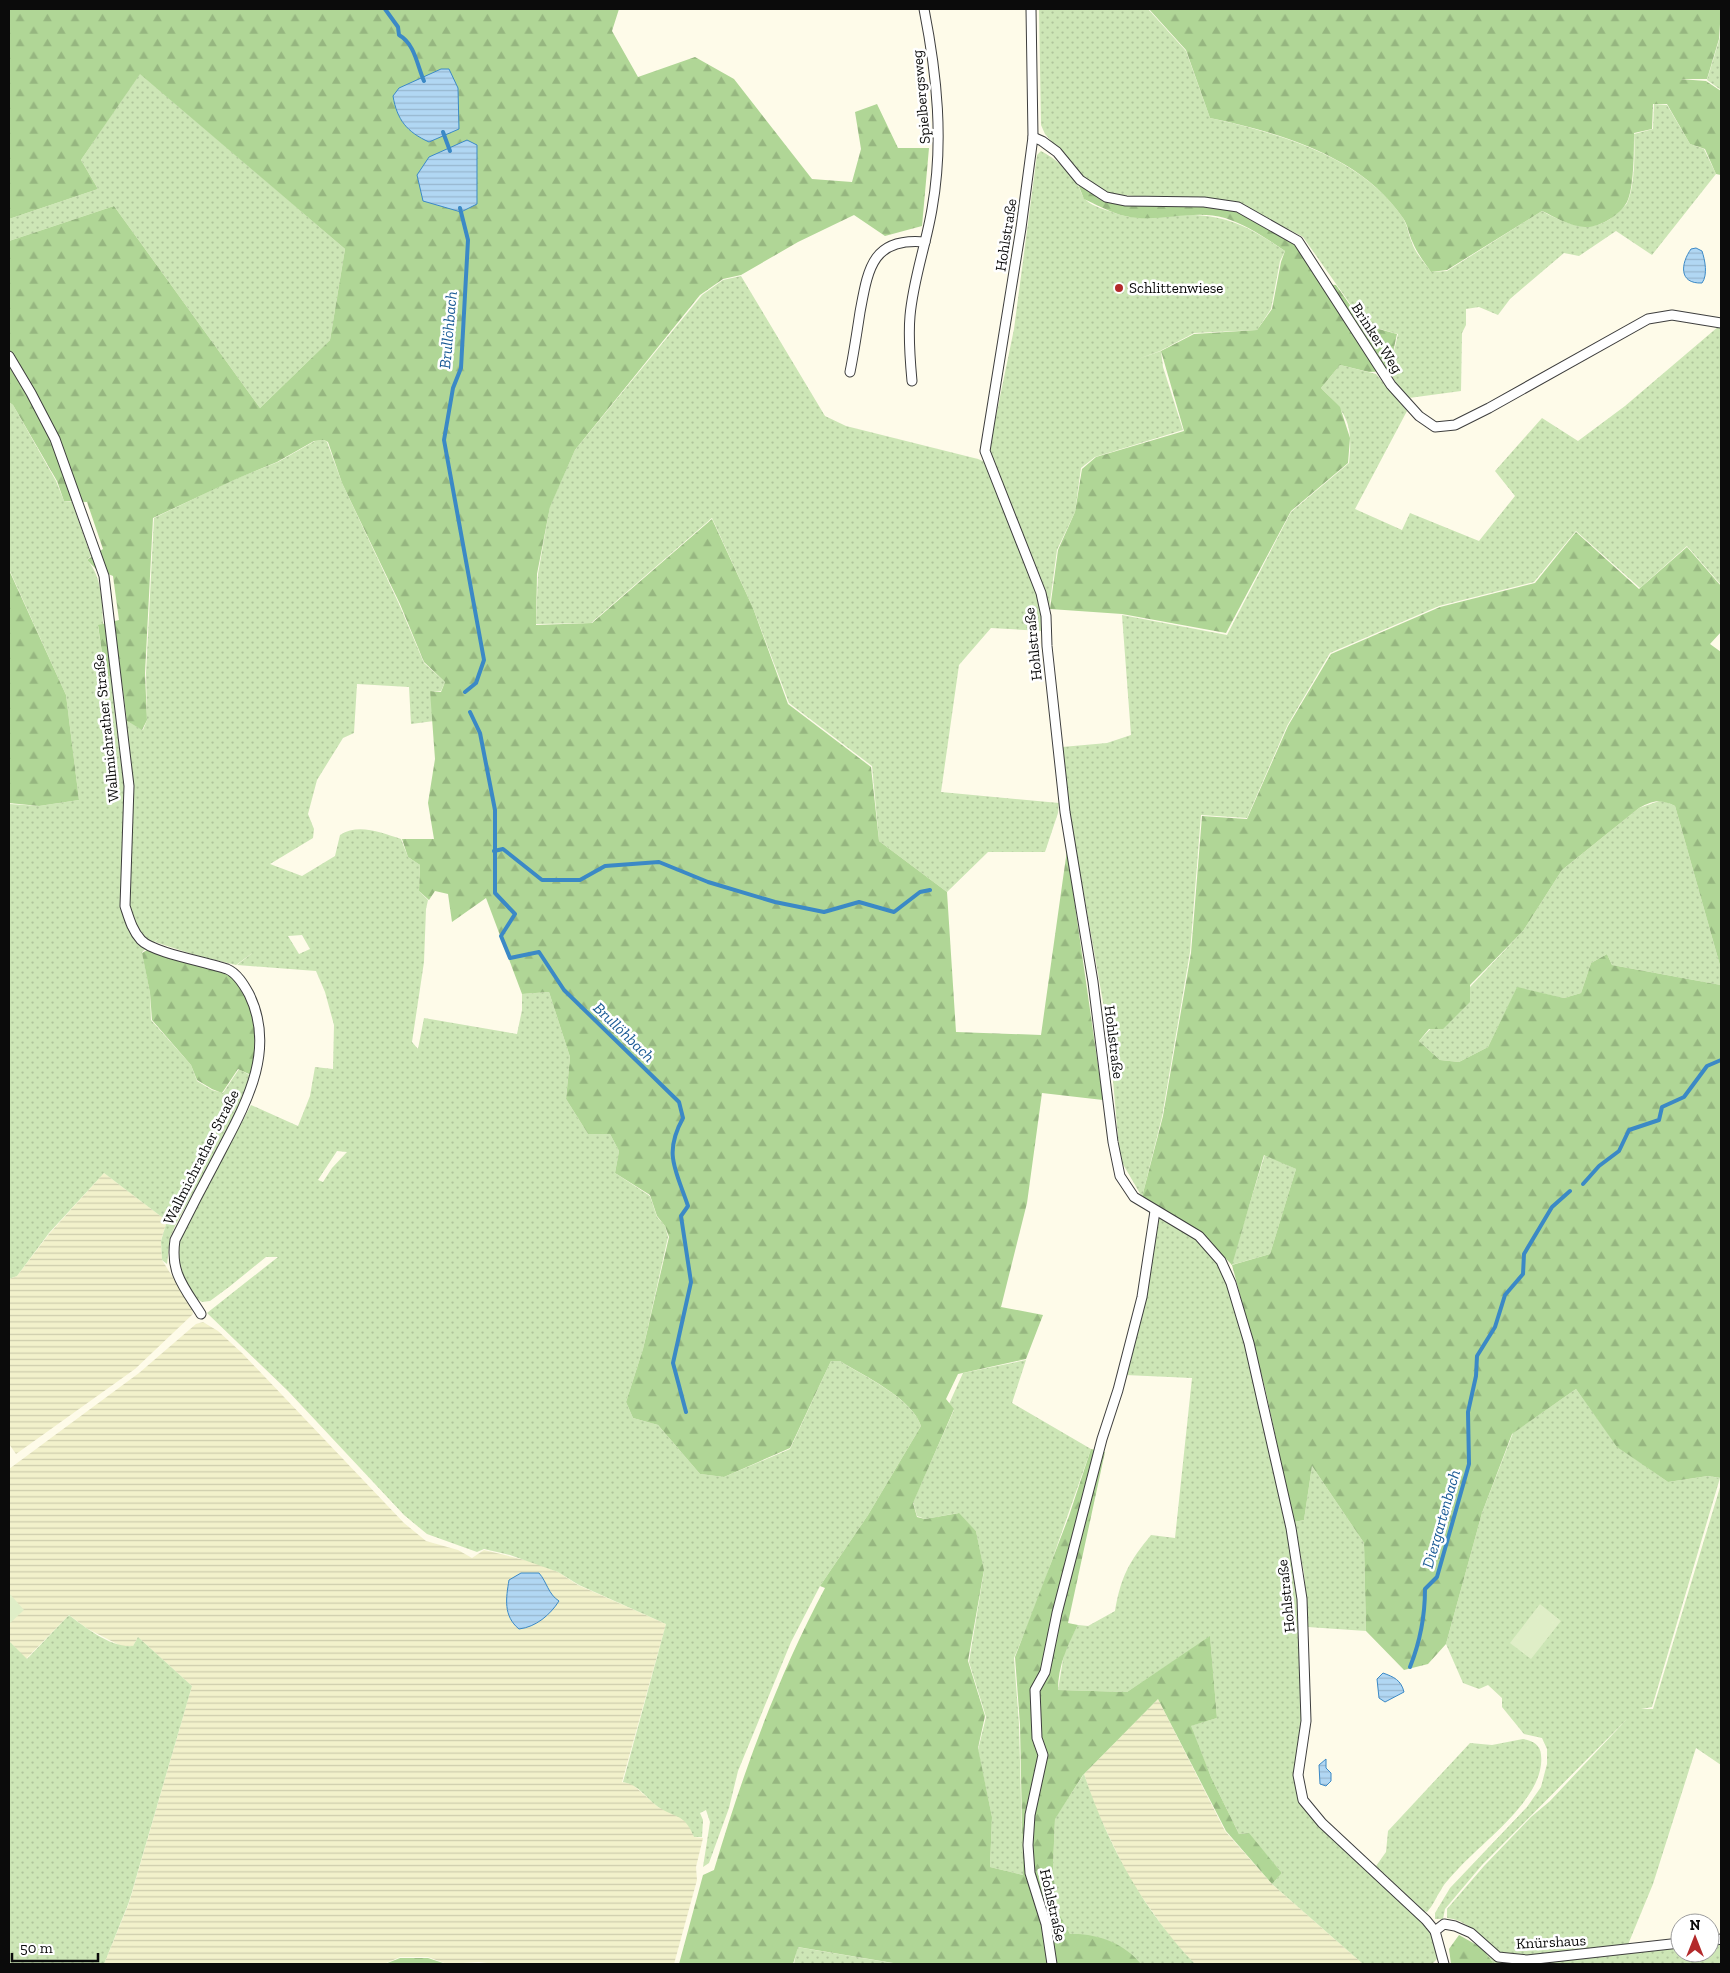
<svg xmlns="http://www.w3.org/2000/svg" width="1730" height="1973" font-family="'Zilla Slab',serif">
<defs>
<pattern id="farmland-rules" width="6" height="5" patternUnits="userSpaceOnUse" patternTransform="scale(1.25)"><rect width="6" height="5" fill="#f2f1cb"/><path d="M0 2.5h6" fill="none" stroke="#cecdad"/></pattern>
<pattern id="grass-dots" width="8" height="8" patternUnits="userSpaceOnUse" patternTransform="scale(1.25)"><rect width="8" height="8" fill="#cde6b6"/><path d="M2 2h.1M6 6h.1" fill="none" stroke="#afc49b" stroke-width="1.8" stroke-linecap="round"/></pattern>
<pattern id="forest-firs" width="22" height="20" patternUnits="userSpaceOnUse" patternTransform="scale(1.25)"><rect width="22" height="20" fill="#b0d696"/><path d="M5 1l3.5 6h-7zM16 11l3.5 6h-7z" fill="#96b680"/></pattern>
<pattern id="water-rules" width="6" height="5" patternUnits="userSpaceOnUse" patternTransform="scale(1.25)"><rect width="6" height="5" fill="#b1d7f3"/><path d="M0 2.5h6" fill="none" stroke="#97b7cf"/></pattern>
</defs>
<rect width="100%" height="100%" fill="#fefbe9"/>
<g fill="url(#farmland-rules)">
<path d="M 104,1173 L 167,1221 L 161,1240 L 162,1260 L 192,1308 L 193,1314 L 135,1369 L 16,1454 L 9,1444 L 9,1279 L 17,1276 L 49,1234 Z"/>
<path d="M 203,1322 L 218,1331 L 242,1353 L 404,1523 L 426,1541 L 458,1550 L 472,1558 L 484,1550 L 533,1562 L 558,1572 L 578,1585 L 666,1624 L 622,1782 L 632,1784 L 658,1807 L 679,1816 L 689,1824 L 694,1837 L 703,1838 L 696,1867 L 697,1880 L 674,1964 L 495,1964 L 479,1962 L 447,1964 L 428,1957 L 400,1957 L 384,1964 L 104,1964 L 129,1903 L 192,1686 L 138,1637 L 133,1646 L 123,1647 L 88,1629 L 69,1615 L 26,1659 L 9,1641 L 9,1469 L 139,1373 L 196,1324 Z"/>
<path d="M 1158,1699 L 1225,1831 L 1272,1884 L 1363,1964 L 1195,1964 L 1173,1941 L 1130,1880 L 1095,1807 L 1084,1774 Z"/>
</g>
<g fill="url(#grass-dots)" fill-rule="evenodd">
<path d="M 1039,9 L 1148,9 L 1186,51 L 1210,118 C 1280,134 1360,155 1403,218 C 1407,225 1409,235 1412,243 C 1416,254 1425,263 1431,272 L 1447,271 L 1542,211 C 1566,224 1593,236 1616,214 C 1619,210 1625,207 1627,203 C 1635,188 1635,150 1634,134 L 1653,129 L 1654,104 L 1667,105 L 1690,144 L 1704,149 L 1716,174 L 1652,255 L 1616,231 L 1579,256 L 1564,253 L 1510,299 L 1498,315 L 1479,307 L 1466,309 L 1466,325 L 1462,333 L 1461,391 L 1409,398 L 1404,395 L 1389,372 L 1398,334 L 1365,325 L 1303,237 L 1240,204 L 1108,194 L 1084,178 L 1045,134 L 1041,125 Z"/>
<path d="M 1721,34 L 1721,90 L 1707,80 Z"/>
<path d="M 140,73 L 345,249 L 330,340 L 260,408 L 114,206 L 9,241 L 9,219 L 98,189 L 81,160 Z"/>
<path d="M 1041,151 C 1055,158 1069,171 1077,184 C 1080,188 1081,194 1084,198 C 1090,206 1109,211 1118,214 C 1137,221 1156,215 1175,215 C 1224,213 1246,225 1285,251 L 1280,261 L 1271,309 L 1257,330 L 1194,333 L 1160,351 L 1138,359 L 1161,351 L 1163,367 L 1183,430 L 1095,457 L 1081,468 L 1075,512 L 1057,550 L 1049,609 L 1041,609 L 1042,631 L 991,628 L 959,665 L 941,792 L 1059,803 L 1058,813 L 1045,852 L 988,852 L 947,892 L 879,841 L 872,766 L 789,703 L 753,608 L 712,518 L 591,623 L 536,624 L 538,574 L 550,506 L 575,450 L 702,295 L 723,280 L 741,276 L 825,416 L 846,426 L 978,459 L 994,466 L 989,450 L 1014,329 L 1037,155 Z"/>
<path d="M 1719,326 L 1721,327 L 1721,585 L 1687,546 L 1640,588 L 1576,531 L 1534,582 L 1439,606 L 1330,653 L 1287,726 L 1247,818 L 1201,815 L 1190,952 L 1162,1117 L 1142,1197 L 1120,1159 L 1109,1036 L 1069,810 L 1062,747 L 1107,743 L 1131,735 L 1122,615 L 1227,635 L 1291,512 L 1349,463 C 1353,425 1348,414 1321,388 L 1340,365 L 1376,374 L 1407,411 L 1355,509 L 1402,530 L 1410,513 L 1479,541 L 1515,496 L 1495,471 L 1542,418 L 1578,441 L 1625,406 Z"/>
<path d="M 9,402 L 13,405 L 56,481 L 64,501 L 72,502 L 91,556 L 87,560 C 102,576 102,602 103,624 L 98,626 L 105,674 L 122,683 L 127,721 L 143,730 L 147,720 L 146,673 L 154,518 L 235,479 L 278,462 L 315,441 L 324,440 L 327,442 L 342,483 L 399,604 L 424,663 L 445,682 L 441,691 L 430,691 L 434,721 L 411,724 L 409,687 L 357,684 L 354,733 L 343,738 L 317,780 L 308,814 L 314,829 L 313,838 L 270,864 L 302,876 L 335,856 L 340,835 C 359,823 381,833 401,839 L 408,857 L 420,865 L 419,891 L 428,900 L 426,909 L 424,962 L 412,1042 L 418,1049 L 424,1018 L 517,1034 L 522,1010 L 522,994 L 549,992 L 570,1057 L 566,1099 L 588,1134 L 610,1134 L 619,1151 L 615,1173 L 650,1196 L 657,1217 L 665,1226 L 668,1237 L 643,1349 L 626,1402 L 633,1418 L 658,1425 L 700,1474 L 724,1477 L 790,1449 L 831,1361 L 840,1361 C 863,1376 912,1398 921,1426 L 868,1515 L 820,1586 L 791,1642 L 738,1771 L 729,1808 L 709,1863 L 703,1867 L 710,1822 L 706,1810 L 700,1813 L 703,1820 L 702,1837 L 694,1837 C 684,1812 675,1819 657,1806 C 644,1796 639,1785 623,1782 L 666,1624 L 579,1585 L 558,1572 L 510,1555 L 484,1549 L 477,1552 L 427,1534 L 404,1515 L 288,1391 L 207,1313 L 278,1257 L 266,1257 L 229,1287 L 210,1301 L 202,1302 C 182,1292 177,1260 179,1240 L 251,1105 L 298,1126 L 310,1096 L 315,1067 L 333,1069 L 334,1025 L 325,992 L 316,971 L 237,965 L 255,951 L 236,965 L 195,955 L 155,942 L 159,938 L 142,952 L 150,993 L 151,1020 L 191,1065 L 197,1081 L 212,1090 L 223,1093 L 239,1069 L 251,1076 L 248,1090 L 241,1097 L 243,1102 L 176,1224 L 170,1238 L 167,1264 L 162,1260 L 161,1241 L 167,1221 L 104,1173 L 49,1233 L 17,1276 L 9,1279 L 9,804 L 39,806 L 79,800 L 66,695 L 9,569 ZM 302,935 L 310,949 L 299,954 L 288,936 ZM 337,1151 L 347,1152 L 332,1168 L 323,1182 L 318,1180 Z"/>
<path d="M 1662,800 L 1675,806 L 1721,969 L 1721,985 L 1612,965 L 1607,954 L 1591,963 L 1581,993 L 1564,998 L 1517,988 L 1488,1047 L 1459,1062 L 1440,1060 L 1419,1041 L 1523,931 L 1562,870 L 1639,808 Z"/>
<path d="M 1265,1154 L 1296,1169 L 1270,1254 L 1231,1265 Z"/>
<path d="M 1158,1216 L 1197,1240 L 1217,1263 L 1229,1286 L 1242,1332 L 1288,1529 L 1299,1604 L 1303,1722 L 1295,1782 L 1298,1797 L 1305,1810 L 1319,1825 L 1424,1923 L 1433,1936 L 1438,1958 L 1432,1964 L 1363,1964 L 1272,1884 L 1282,1873 L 1248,1833 L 1239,1834 L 1211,1777 L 1190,1726 L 1217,1718 L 1210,1637 L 1127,1692 L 1058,1690 L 1065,1648 L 1078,1625 L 1088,1626 L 1115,1611 C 1121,1576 1129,1562 1151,1535 L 1175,1538 L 1192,1378 L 1125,1375 Z"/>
<path d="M 1026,1360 L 1012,1403 L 1091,1449 L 1037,1603 L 1014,1658 L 1019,1724 L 1023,1875 L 990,1867 L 992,1817 L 978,1750 L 986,1717 L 969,1662 L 984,1571 L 976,1531 L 958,1513 L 925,1519 L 917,1516 L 913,1502 L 954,1410 L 949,1404 L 963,1373 Z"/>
<path d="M 1576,1389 L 1618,1447 L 1668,1482 L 1708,1476 L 1720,1478 L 1652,1707 L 1641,1709 L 1653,1709 L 1721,1484 L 1721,1765 L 1696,1748 L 1653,1884 L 1627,1947 C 1599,1950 1533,1962 1508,1955 C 1483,1948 1474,1920 1447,1918 L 1447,1909 L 1484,1866 L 1531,1817 L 1550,1801 L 1628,1718 L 1482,1865 L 1445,1909 L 1443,1919 L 1435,1919 L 1435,1913 L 1450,1888 L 1527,1807 L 1541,1787 L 1547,1764 L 1547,1749 L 1542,1738 L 1524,1734 L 1502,1707 L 1502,1698 L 1488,1685 L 1479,1689 L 1463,1683 L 1446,1644 L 1482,1513 L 1513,1433 Z"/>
<path d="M 1312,1466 L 1364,1543 L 1366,1631 L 1308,1627 L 1304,1573 L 1294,1522 L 1304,1520 Z"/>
<path d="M 69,1615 C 86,1628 111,1648 133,1646 L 138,1637 L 192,1686 L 129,1902 L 104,1964 L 9,1964 L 9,1641 L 27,1659 Z"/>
<path d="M 1523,1739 C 1532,1740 1541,1745 1541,1755 C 1546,1797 1484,1840 1458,1869 C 1452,1876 1445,1882 1441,1890 C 1436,1897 1433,1906 1427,1912 L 1424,1911 L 1376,1866 L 1386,1852 L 1388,1831 L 1470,1743 L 1492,1745 Z"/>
<path d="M 1084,1774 C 1108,1845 1143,1910 1195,1964 L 1141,1964 L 1070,1934 L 1057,1911 L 1053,1866 L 1055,1818 Z"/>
<path d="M 1721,1942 L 1721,1964 L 1494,1964 L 1488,1956 L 1509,1962 L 1680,1946 L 1680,1953 L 1710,1953 L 1710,1943 Z"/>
<path d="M 797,1947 L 898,1964 L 794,1964 Z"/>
</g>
<g fill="url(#forest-firs)" fill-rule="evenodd">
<path d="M 9,9 L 619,9 L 612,31 L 638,77 L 695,57 L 734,79 L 812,179 L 852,182 L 861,149 L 855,112 L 877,104 L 898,148 L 929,148 L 922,226 L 885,236 L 854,215 L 798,242 L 741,275 L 723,279 L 700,295 L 575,450 L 550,507 L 537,574 L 536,625 L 592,623 L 712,519 L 753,608 L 788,704 L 871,767 L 879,841 L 947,892 L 956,1032 L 1041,1035 L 1067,850 L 1103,1100 L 1042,1093 L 1027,1203 L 1001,1307 L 1043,1315 L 1026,1359 L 958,1374 L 946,1399 L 954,1409 L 913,1503 L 917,1517 L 925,1519 L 959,1513 L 976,1531 L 984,1570 L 968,1661 L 985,1716 L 978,1748 L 992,1817 L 990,1867 L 1023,1875 L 1020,1725 L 1015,1657 L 1069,1516 L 1091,1449 L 1105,1452 L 1068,1623 L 1078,1625 C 1067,1646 1058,1666 1058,1690 L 1127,1692 L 1210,1636 L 1217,1718 L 1191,1726 L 1211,1777 L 1239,1834 L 1249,1833 L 1282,1873 L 1272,1884 L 1226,1831 L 1158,1699 L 1083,1775 L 1055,1819 L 1053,1866 L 1057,1910 L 1070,1934 C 1097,1933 1124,1943 1141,1964 L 899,1964 L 798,1947 L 793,1964 L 679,1964 L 703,1875 L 714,1870 C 743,1773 777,1678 825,1588 L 820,1586 L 868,1515 L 921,1426 C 912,1398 864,1376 840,1361 L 831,1361 L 790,1448 L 724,1477 L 700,1474 L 658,1425 L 633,1418 L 626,1402 L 643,1349 L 669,1237 L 665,1226 L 657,1216 L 650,1195 L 615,1173 L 619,1151 L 610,1134 L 588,1134 L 566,1099 L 570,1057 L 549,992 L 522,994 L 486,898 L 452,922 L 448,894 L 435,891 L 429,900 L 419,891 L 420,865 L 408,857 L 402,839 L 434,839 L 428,803 L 435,759 L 430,691 L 441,692 L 445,682 L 424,662 L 400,604 L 342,483 L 328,442 L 324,440 L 314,441 L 277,462 L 236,479 L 153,518 L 145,673 L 147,720 L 142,730 L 127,721 L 122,683 L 105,674 L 98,625 L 119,620 L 113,576 L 96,569 L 87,560 L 103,549 L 87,502 L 64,501 L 57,481 L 13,405 L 9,402 L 9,241 L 114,206 L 260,408 L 330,340 L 345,249 L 140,74 L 81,160 L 98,189 L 9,219 Z"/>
<path d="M 1149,9 L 1721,9 L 1719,39 L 1707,79 L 1680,79 L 1706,81 L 1721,91 L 1721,175 L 1716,174 L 1705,149 L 1690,144 L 1667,104 L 1653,104 L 1652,129 L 1634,133 C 1634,149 1634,189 1627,202 C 1620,215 1599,228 1585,227 C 1569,226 1555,217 1542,211 L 1447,270 L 1431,272 C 1425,263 1417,253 1413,243 C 1409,235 1408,225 1403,218 C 1360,155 1280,133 1210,118 L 1186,50 Z"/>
<path d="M 1078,184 L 1105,199 L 1201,205 L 1235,210 L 1295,242 L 1323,284 L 1336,285 L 1364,325 L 1397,334 L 1389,371 L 1369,372 L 1340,365 L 1321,388 L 1340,407 L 1350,438 L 1348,463 L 1291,511 L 1226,633 L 1122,614 L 1050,609 L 1058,550 L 1075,512 L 1082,469 L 1096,457 L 1184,431 L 1161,351 L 1194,334 L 1257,330 L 1272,309 L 1281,262 L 1285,251 C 1267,239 1247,225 1225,218 C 1197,210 1167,220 1138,218 C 1119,217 1101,207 1084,199 Z"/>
<path d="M 1576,532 L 1639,589 L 1687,547 L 1721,586 L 1721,632 L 1710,644 L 1721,652 L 1721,969 L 1675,806 C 1660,799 1654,800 1639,808 L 1562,870 L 1523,931 L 1470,985 L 1470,1002 L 1443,1029 L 1429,1029 L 1419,1041 L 1440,1060 L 1459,1062 L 1488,1047 L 1517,987 L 1564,998 L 1581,993 L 1591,963 L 1607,954 L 1612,965 L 1721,985 L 1721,1478 L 1708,1476 L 1668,1482 L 1617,1447 L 1576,1389 L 1512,1434 L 1482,1513 L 1446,1644 L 1428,1664 L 1404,1670 L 1366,1631 L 1364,1543 L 1312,1466 L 1304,1520 L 1294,1522 L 1265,1388 L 1232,1265 L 1202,1234 L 1142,1197 L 1163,1116 L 1191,953 L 1202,816 L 1247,819 L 1288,726 L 1331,654 L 1440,607 L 1535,583 ZM 1264,1155 L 1296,1169 L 1270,1254 L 1232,1265 Z"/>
<path d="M 9,570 L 66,695 L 79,800 L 39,806 L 9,803 Z"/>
<path d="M 149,949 C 163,953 222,968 230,974 C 257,998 258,1043 251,1075 L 238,1069 L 222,1093 L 212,1089 L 197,1080 L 191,1065 L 152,1020 L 150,993 L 142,953 Z"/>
<path d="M 1459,1935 L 1482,1948 L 1494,1964 L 1451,1964 L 1449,1949 Z"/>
<path d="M 400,1958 L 428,1958 L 446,1964 L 385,1964 Z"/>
</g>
<g fill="#dfeec7">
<path d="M 9,1593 L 24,1610 L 9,1624 Z"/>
<path d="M 1540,1604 L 1561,1621 L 1531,1659 L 1510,1643 Z"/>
</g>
<g fill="url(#water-rules)" stroke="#3b89c6">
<path d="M 441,69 L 449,69 L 458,88 L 459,129 L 429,142 C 407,132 397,120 393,96 L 399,88 Z"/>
<path d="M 467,140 L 477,145 L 477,204 L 461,212 L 423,201 L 417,175 L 429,157 Z"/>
<path d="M 1696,248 L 1702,251 C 1705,260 1708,275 1702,283 C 1678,284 1681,263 1691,249 Z"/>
<path d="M 521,1573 L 539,1573 C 547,1582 548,1594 559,1601 C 550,1615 536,1627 519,1629 C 503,1616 506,1598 509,1580 Z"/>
<path d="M 1383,1673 C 1394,1677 1401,1680 1404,1692 L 1385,1702 L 1379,1698 L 1377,1679 Z"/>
<path d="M 1326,1759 L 1326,1768 L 1331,1773 L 1331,1781 L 1326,1786 L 1320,1784 L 1319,1765 Z"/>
</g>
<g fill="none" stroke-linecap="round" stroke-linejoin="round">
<g stroke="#3b89c6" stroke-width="4">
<path d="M 385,9 L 398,27 L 399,35 C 415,44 417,65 424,81"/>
<path d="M 443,132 L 450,151"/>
<path d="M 460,208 L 468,240 L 461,368 L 453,388 L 444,440 L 484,660 L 476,683 L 465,692"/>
<path d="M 470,712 L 480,733 L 495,810 L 495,893 L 515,914 L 501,936 L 510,958 L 539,952 L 564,990 L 679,1102 L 683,1118 C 663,1154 676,1170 688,1206 L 681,1216 L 691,1282 L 673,1363 L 686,1412"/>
<path d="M 494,851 L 503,849 L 542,880 L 580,880 L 605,866 L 659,862 L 708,882 L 775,902 L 824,912 L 859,902 L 894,912 L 920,892 L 930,890"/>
<path d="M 1583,1184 L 1599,1166 L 1619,1151 L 1629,1130 L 1659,1120 L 1662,1107 L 1684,1097 L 1707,1066 L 1721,1060"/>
<path d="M 1410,1667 C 1420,1642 1425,1615 1425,1589 L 1437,1577 L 1469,1464 L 1468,1412 L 1476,1376 L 1477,1356 L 1495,1327 L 1505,1295 L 1523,1274 L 1524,1254 L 1552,1207 L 1570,1191"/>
</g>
<g stroke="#3e3e3e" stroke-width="11">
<g id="street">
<path d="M 1031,9 L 1033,137 L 1021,228 L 985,451 L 1041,593 L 1046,616 L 1047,646 L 1065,812 L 1093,982 L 1113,1142 L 1120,1176 L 1134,1197 L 1199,1236 L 1221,1261 L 1231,1283 L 1249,1343 L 1291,1528 L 1302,1599 L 1306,1721 L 1298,1775 L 1303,1800 L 1322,1823 L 1426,1920 L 1435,1931 L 1444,1964"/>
<path d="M 1033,137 L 1042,141 L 1057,152 L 1080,180 L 1106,197 L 1126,201 L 1204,202 L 1238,207 L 1298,241 L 1391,385 L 1419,416 L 1435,427 L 1455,425 L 1489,408 L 1648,319 L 1672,315 L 1721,323"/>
<path d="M 9,356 L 31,393 L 55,439 L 104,576 L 129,786 L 125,906 C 129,918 132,930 141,940 C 153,953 208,962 227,969 C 237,973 244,985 249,994 C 277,1051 245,1105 219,1155 C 204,1183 189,1212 175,1240 C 170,1273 184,1287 201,1314"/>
<path d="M 850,372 C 854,352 857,332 860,312 C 868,269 872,237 925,242"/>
<path d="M 912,381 C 910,359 908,338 910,316 C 913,280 926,245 932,209 C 944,142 937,75 924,9"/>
<path d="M 1435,1931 L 1444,1924 L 1455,1926 L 1471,1933 L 1498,1957 L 1527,1960 L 1680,1943"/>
<path d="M 1710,1941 L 1721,1939"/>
<path d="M 1052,1964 L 1046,1924 L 1030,1873 L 1028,1845 L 1030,1815 L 1043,1755 L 1037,1738 L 1035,1690 L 1045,1672 L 1057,1613 L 1102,1439 L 1118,1390 L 1142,1297 L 1155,1211"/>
</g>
</g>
<use href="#street" stroke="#fff" stroke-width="9"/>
</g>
<circle fill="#b32a2b" stroke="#fff" stroke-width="2" cx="1119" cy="288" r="5"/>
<g text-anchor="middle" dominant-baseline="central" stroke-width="5" stroke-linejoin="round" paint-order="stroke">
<g font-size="15" fill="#0b0b0b" stroke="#fff">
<text transform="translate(921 97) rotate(-95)">Spielbergsweg</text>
<text transform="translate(1006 235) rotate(-81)">Hohlstraße</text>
<text transform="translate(1377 338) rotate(57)">Brinker Weg</text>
<text transform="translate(1033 644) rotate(-96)">Hohlstraße</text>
<text transform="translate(106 728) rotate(-96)">Wallmichrather Straße</text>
<text transform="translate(1114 1042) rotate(83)">Hohlstraße</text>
<text transform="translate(201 1157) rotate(-63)">Wallmichrather Straße</text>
<text transform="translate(1286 1596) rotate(-96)">Hohlstraße</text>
<text transform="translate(1053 1905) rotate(77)">Hohlstraße</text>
<text transform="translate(1551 1942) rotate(-3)">Knürshaus</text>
</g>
<g font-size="15" fill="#0b0b0b" stroke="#fff" text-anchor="start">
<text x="1129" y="288">Schlittenwiese</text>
</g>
<g font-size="16" font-style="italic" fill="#1b5b96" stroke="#fff">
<text transform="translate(448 330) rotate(-85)">Brullöhbach</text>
<text transform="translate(624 1032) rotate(44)">Brullöhbach</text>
<text transform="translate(1441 1519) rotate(-74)">Diergartenbach</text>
</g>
</g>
<rect width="1730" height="1973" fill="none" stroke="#0b0b0b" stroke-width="20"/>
<g transform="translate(1695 1938)"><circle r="24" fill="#ffffff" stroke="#9d9d9d"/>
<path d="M0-4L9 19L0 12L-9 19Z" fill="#b32a2b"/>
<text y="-8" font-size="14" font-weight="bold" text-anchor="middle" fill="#0b0b0b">N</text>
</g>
<path d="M12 1953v8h86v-8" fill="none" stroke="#0b0b0b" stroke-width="2.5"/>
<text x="20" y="1953" font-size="15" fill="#0b0b0b" stroke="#ffffff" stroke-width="4" paint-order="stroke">50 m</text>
</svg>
